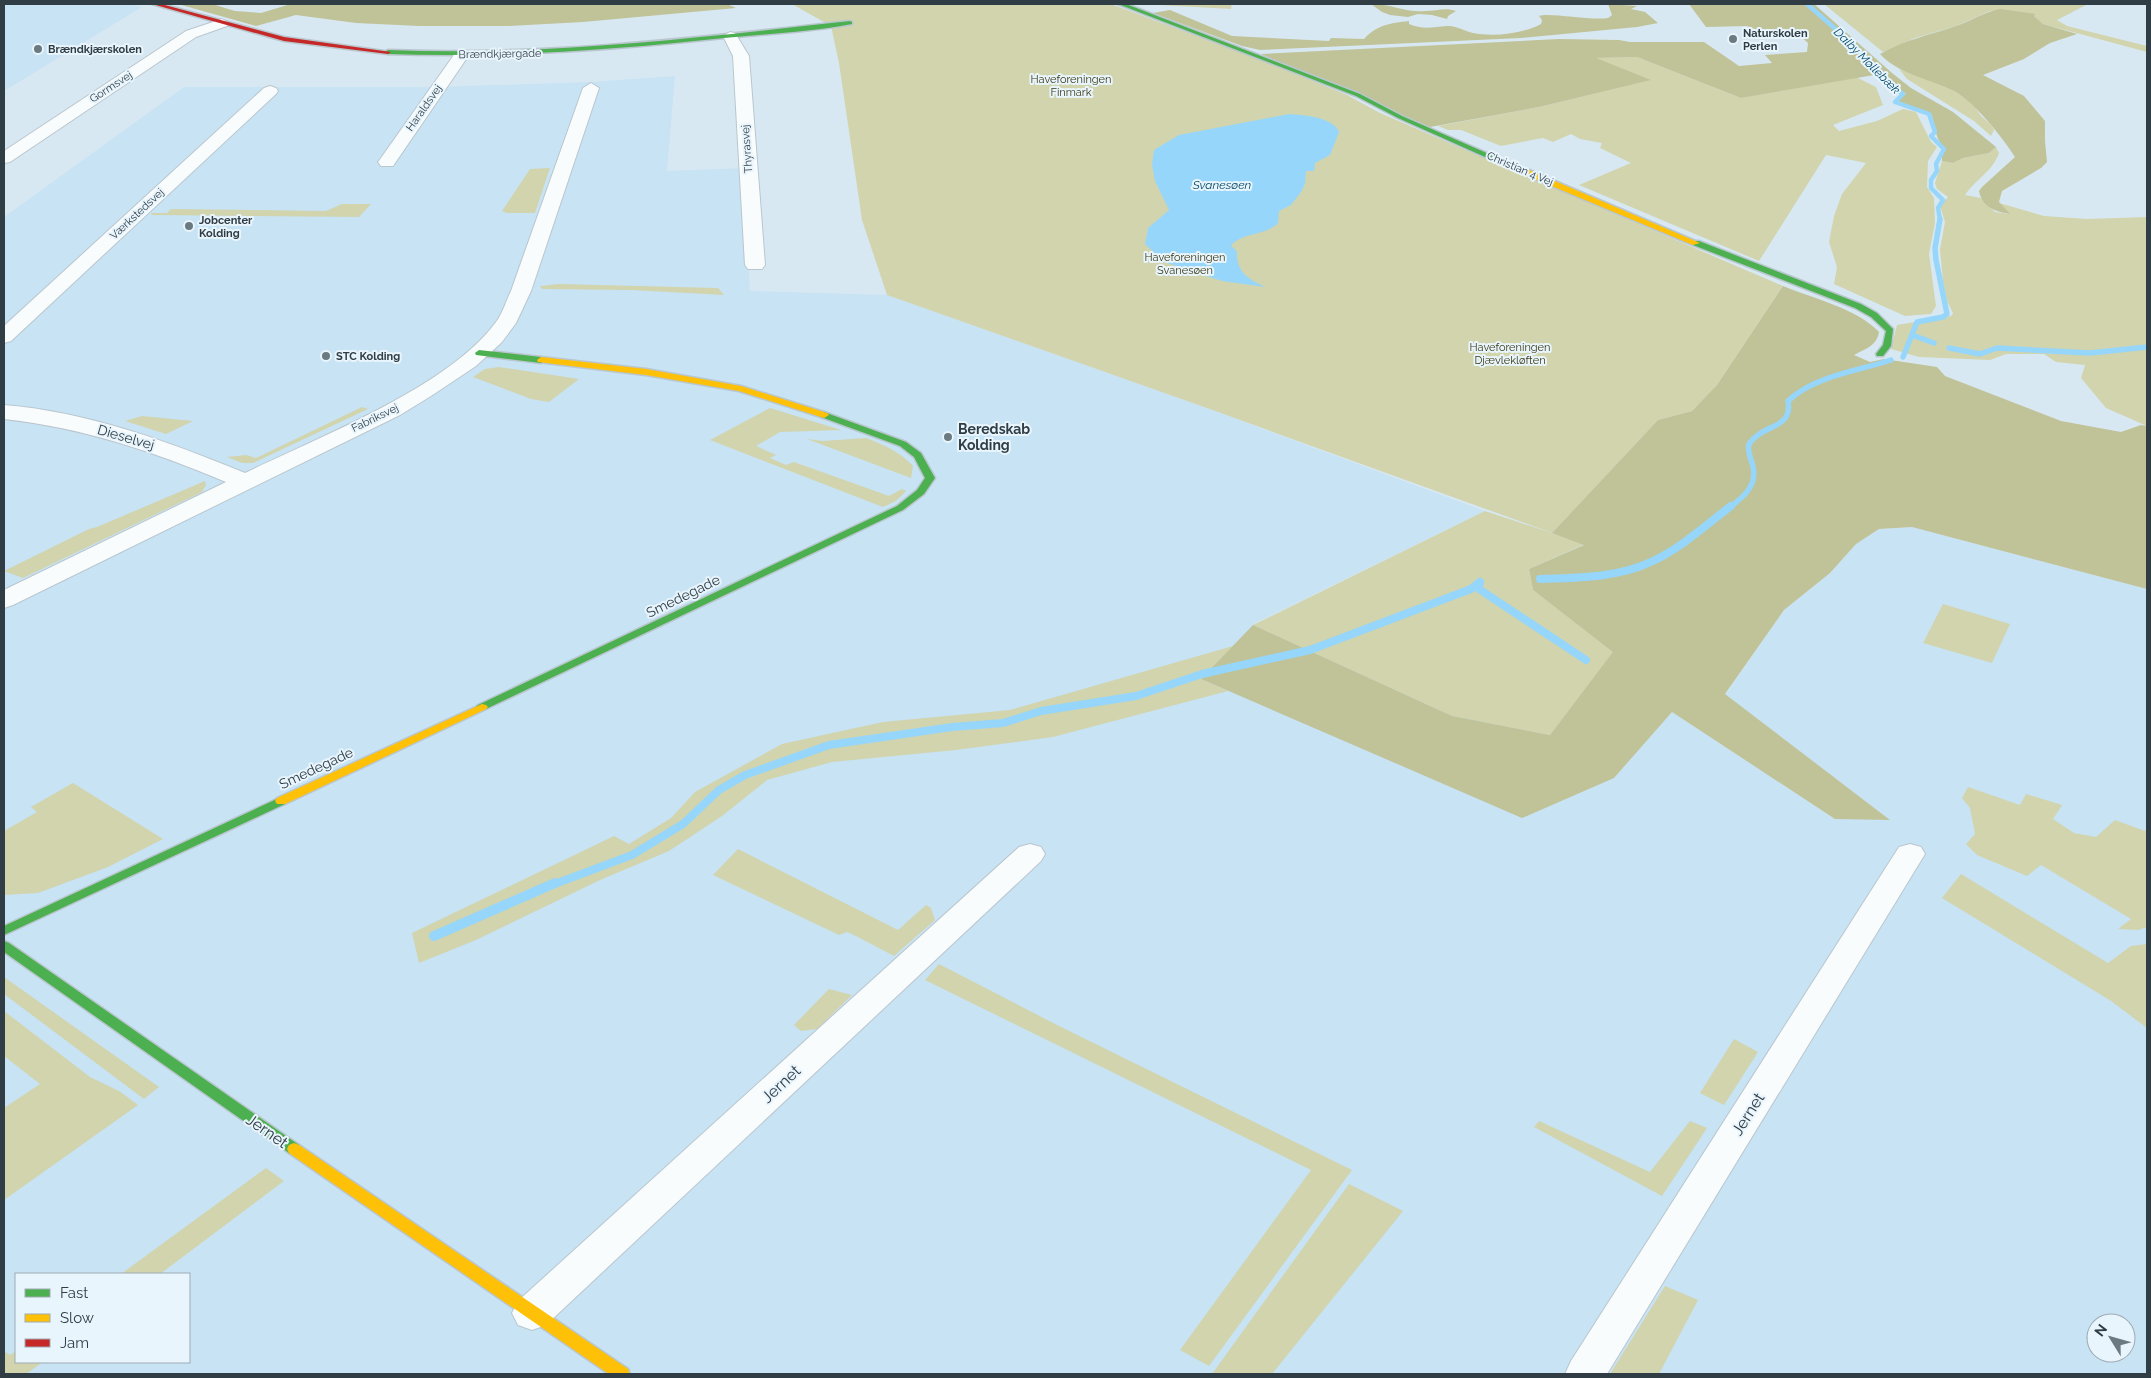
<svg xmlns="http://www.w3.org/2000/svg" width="2151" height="1378" font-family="Raleway,sans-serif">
<rect width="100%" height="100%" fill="#d8e8f2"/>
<g fill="#c8e3f4" fill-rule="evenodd">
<path d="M 4,4 L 131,4 L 142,7 L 4,91 Z"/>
<path d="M 675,76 L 667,171 L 743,168 L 750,291 L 887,295 L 1204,407 L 1485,511 L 1253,624 L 1614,778 L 1672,712 L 1835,819 L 1889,819 L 1725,695 L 1784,610 L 1830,573 L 1856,544 L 1879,529 L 1912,527 L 2147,589 L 2147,1374 L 4,1374 L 4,217 L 184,87 L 435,87 L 591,82 ZM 16,1274 L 189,1274 L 189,1362 L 16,1362 ZM 2096,1323 L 2126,1323 L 2126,1353 L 2096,1353 Z"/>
</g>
<g fill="#d1d4ad">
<path d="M 792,4 L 1111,4 L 1274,65 L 1347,95 L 1380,113 L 1783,286 L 1717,385 L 1692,411 L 1658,420 L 1552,533 L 1204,407 L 887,295 L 862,220 L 839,63 L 831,26 Z"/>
<path d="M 1142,4 L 1232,4 L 1231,9 Z"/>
<path d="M 1824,4 L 2088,4 L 2057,20 L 2067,26 L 2147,46 L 2147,52 L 2043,24 L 2034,16 L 1990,11 L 1956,26 L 1915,38 L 1883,52 Z"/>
<path d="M 1637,57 L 1741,98 L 1856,77 L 1876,87 L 1883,105 L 1833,125 L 1839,131 L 1877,121 L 1903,109 L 1916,112 L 1931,142 L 1937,147 L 1928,161 L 1927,187 L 1934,198 L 1935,223 L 1929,254 L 1936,306 L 1931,314 L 1905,316 L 1834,284 L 1837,267 L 1829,242 L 1834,216 L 1842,194 L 1866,163 L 1826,155 L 1759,261 L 1579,185 L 1631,163 L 1600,148 L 1602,143 L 1580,139 L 1571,134 L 1553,142 L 1543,138 L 1501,146 L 1461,130 L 1448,130 L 1438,126 L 1539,107 L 1650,80 L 1594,58 Z"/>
<path d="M 1899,69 C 1926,80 1963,87 1979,113 C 1983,120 1990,121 1994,130 L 1991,136 L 1974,121 L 1907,79 Z"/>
<path d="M 1996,147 L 1999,153 C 1992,172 1977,178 1965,195 L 1981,198 L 1995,212 L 2009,214 L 1999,203 L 2044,216 L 2087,219 L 2147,217 L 2147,426 L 2106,408 L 2081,378 L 2085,365 L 2056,362 L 2044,354 L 2006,354 L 1990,360 L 1919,357 L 1891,349 L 1897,325 L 1951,316 L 1953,313 L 1947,301 L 1943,282 L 1940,249 L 1945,222 L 1940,206 L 1948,197 L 1937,189 L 1935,183 L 1942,161 L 1953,163 L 1963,158 L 1989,153 Z"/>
<path d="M 550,168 L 535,213 L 507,213 L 502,211 L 530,169 Z"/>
<path d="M 342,204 L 371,204 L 359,217 L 152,215 L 151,213 L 167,213 L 171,209 L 326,211 Z"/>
<path d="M 559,284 L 718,288 L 724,295 L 632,290 L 542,289 L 540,286 Z"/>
<path d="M 499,367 L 579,379 L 549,402 L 531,399 L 473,377 L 485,369 Z"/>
<path d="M 362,407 L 368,409 L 253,463 L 242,463 L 227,457 L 246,455 L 256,458 Z"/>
<path d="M 770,408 L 841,430 L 780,432 L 756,446 L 776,455 L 770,458 L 786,465 L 794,462 L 889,496 L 902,489 L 906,491 L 896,501 L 883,507 L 710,440 Z"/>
<path d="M 142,416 L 193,421 L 166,434 L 125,421 Z"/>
<path d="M 866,438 C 884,445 899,451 913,466 L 911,478 L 807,439 L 823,441 Z"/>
<path d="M 205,481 L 206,485 L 202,492 L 23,578 L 4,571 L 89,529 L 97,527 Z"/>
<path d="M 1485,511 L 1585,544 L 1529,569 L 1533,590 L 1614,652 L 1550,735 L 1452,716 L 1253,625 Z"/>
<path d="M 1943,604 L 2010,624 L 1992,663 L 1923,643 Z"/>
<path d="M 1233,646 L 1201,679 L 1228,691 L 1053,737 L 956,750 L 832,762 L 767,780 L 722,816 L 669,851 L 600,880 L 476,940 L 419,963 L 412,933 L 614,836 L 629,844 L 671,818 L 695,792 L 782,744 L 883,722 L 1010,710 Z"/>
<path d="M 73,783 L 163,839 L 108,867 L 38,893 L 4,895 L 4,831 L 37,812 L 31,807 Z"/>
<path d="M 1968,787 L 2020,805 L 2026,794 L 2062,805 L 2053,819 L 2074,833 L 2096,837 L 2115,820 L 2145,831 L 2147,827 L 2147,927 L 2138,930 L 2118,929 L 2131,919 L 2041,865 L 2027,876 L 1977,855 L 1966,844 L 1975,834 L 1970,808 L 1962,798 Z"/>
<path d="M 738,849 L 898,930 L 926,905 L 931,908 L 935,920 L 894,956 L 854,935 L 847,932 L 839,935 L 713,875 Z"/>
<path d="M 1961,874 L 2108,963 L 2131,946 L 2147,944 L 2147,1028 L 2111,1001 L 1942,898 Z"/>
<path d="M 939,964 L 1057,1025 L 1352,1170 L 1209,1366 L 1180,1350 L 1311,1170 L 925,980 Z"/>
<path d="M 4,977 L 159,1087 L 144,1099 L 4,994 Z"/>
<path d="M 829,989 L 852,995 L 817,1029 L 801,1031 L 794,1025 Z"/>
<path d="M 4,1011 L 90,1077 L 119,1091 L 138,1105 L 4,1200 L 4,1108 L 40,1084 L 4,1056 Z"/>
<path d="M 1734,1039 L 1758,1052 L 1724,1105 L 1700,1093 Z"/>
<path d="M 1539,1121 L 1650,1172 L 1690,1121 L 1707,1128 L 1662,1196 L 1534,1127 Z"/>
<path d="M 266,1168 L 284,1181 L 160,1274 L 121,1274 Z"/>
<path d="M 1349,1184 L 1403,1211 L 1272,1374 L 1212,1374 Z"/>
<path d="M 1665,1286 L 1698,1300 L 1659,1374 L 1610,1374 Z"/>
<path d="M 4,1351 L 10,1355 L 16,1351 L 16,1362 L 43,1362 L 26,1374 L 4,1374 Z"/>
</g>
<g fill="#c0c298">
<path d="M 178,4 L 212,4 L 235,11 L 261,13 L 291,4 L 727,4 L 736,8 L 583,22 L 509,26 L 419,26 L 356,23 L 296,15 L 256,26 Z"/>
<path d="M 1371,4 C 1389,3 1406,13 1425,11 C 1437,11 1445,7 1456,11 L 1448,16 L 1447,19 L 1432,15 L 1418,14 L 1408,17 L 1390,15 L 1382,12 Z"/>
<path d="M 1608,4 L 1637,6 L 1631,9 L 1645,12 L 1658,23 L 1637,27 L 1521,38 L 1260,50 L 1242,46 L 1153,13 L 1170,10 L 1232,36 L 1329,41 L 1331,38 L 1364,39 C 1377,25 1390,23 1409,21 L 1409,24 C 1423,30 1433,27 1447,26 C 1454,25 1465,31 1473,33 C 1493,37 1522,34 1541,24 L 1542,20 L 1539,16 C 1549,12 1591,21 1608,18 L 1612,15 Z"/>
<path d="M 1689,4 L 1814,4 L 1892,73 L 1911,88 L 1953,112 L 1996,147 L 1989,153 L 1963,158 L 1953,163 L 1942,161 L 1942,155 L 1946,150 C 1933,136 1937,129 1931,113 L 1904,106 L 1897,101 L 1906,94 L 1880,74 L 1741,98 L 1637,57 L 1596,58 L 1651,80 L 1539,107 L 1430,127 L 1261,54 L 1559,39 L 1619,40 L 1630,42 L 1704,42 L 1739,66 L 1772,63 L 1765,55 L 1807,52 L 1808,43 L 1794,30 L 1760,31 L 1747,26 L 1706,27 Z"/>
<path d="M 2000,9 L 2035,14 L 2034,16 L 2043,24 L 2077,34 L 2050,43 L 2024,59 L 1983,75 L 2024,96 L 2045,121 L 2045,141 L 2047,162 L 2041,168 L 2002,191 L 1999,202 L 2010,214 C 1996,212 1982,207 1979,191 L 1982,187 L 2015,157 C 2004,139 1974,102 1956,92 C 1930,78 1901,76 1880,54 C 1904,40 1930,35 1956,26 C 1971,21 1984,12 2000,9 Z"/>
<path d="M 1783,286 C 1812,298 1858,309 1879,332 C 1877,346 1865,349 1854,355 L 1870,362 L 1884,359 L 1937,367 L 1945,376 L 2061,421 L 2121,432 L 2141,425 L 2147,426 L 2147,589 L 1912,527 L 1879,529 L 1856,544 L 1830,573 L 1784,610 L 1725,694 L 1890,820 L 1835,819 L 1672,712 L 1614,778 L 1522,818 L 1201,679 L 1253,625 L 1452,716 L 1550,735 L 1613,652 L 1533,590 L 1529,569 L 1584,545 L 1552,533 L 1658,420 L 1692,411 L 1717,385 Z"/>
</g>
<path fill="#97d6fb" d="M 1289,114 C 1304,115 1333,117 1339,132 L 1330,155 L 1315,163 L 1314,171 L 1306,171 L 1305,184 L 1301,192 L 1291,205 L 1279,211 L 1278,223 C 1266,236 1241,232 1231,246 L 1237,251 C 1236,273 1249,279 1265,287 L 1222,281 L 1164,262 L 1145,244 L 1148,228 L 1169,210 L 1155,181 L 1152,165 L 1154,150 L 1179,135 Z"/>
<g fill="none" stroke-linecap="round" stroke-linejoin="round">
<path stroke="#97d6fb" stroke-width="4.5" d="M 1807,4 L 1857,48 L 1880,77 L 1903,94 L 1895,102 L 1929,114 L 1935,132 L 1931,136 L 1944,149 L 1936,164 L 1937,171 L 1931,180 L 1931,188 L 1943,200 L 1938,208 L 1940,220"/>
<g stroke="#97d6fb" stroke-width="5.5">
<path d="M 1912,335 L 1934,343"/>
<path d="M 1949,348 L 1980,354 L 1997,348 L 2090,353 L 2147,347"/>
<path d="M 1903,357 L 1917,322 L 1943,317 L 1947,314 L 1936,260 L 1935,248 L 1940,219"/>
<path d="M 1729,508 C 1745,496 1759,484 1752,463 C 1750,456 1747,451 1749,444 C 1763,423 1793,430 1788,401 C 1814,376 1858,371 1891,360"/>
</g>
<g stroke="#97d6fb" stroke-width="8">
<path d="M 1540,579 C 1578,578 1618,578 1653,561 C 1681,548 1706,525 1731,506"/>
<path d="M 1480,582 L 1479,589 L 1586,660"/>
<path d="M 552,885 L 632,855 L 683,824 L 719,790 L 745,775 L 829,745 L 952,727 L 1003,723 L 1041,711 L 1136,696 L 1202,674 L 1310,650 L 1471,589 L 1480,582"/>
</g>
<path stroke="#97d6fb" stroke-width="10" d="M 434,936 L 555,883"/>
<g stroke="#b9c6ce" stroke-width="2">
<g id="street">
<path d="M 222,19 L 229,23 L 227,26 L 196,37 L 10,162 L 4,163 L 4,151 L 186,31 Z"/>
<path d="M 730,32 L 735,33 L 749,56 L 765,265 L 762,269 L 748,269 L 745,265 L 733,56 L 723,36 Z"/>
<path d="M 461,50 L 469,55 L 393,166 L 381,166 L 378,162 L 381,158 L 456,52 Z"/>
<path d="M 591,83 L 599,88 L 531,291 L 516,323 L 502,342 L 476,366 L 431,396 L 400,415 L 13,605 L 4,608 L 4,590 L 226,482 C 152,451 84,428 4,419 L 4,405 C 88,412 167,441 245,473 C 317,438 449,387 496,322 C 503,313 506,301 511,291 L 583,88 Z"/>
<path d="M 270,86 L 276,88 L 278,91 L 276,94 L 11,341 L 4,343 L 4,326 L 264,88 Z"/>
<path d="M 1030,844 L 1041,847 L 1045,854 L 1041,861 L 546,1325 L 532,1330 L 518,1325 L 512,1313 L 518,1301 L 1019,847 Z"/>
<path d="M 1910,844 L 1921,847 L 1925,854 L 1607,1374 L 1565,1374 L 1571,1361 L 1899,847 Z"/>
</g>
</g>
<g stroke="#b9c6ce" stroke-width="3">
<g id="fast">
<path d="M 1118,4 L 1126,4 L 1360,94 L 1402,116 L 1530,172 L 1523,174 L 1398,118 L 1356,96 Z"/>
<path d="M 850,21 L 852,22 L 852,24 C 810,32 766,34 724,38 C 612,50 501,58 388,54 L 385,52 L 388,50 C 545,56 695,38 850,21 Z"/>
<path d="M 1693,241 L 1699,241 L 1861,304 L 1877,313 L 1893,329 L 1891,346 L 1883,356 L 1877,356 L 1876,354 L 1883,345 L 1886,331 L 1871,317 L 1855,308 L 1693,245 Z"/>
<path d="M 479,350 L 541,357 L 545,360 L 541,363 L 476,355 L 475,353 Z"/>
<path d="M 824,412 L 906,442 L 921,453 L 935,478 L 924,494 L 903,510 L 486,709 L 478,709 L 476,707 L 478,705 L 897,506 L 917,490 L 925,478 L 914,457 L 900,446 L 821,417 L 819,415 Z"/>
<path d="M 281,797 L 285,798 L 287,801 L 285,804 L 4,935 L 4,926 Z"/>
<path d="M 4,941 L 9,943 L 299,1145 L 301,1149 L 299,1153 L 294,1155 L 289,1153 L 4,952 Z"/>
</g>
</g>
<g stroke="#b9c6ce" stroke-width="3">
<g id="slow">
<path d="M 1523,170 L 1529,170 L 1700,243 L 1693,245 L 1523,174 Z"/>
<path d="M 541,357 L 646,369 L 741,386 L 827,413 L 829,415 L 824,418 L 821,417 L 739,391 L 646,375 L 538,362 L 537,360 Z"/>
<path d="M 482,704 L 486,705 L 488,707 L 486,709 L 285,804 L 277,804 L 275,801 L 277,798 Z"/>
<path d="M 294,1143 L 299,1145 L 628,1369 L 630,1374 L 609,1374 L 289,1153 L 287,1149 L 289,1145 Z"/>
</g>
</g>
<g stroke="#b9c6ce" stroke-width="3">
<path id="jam" d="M 152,4 L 161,4 L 284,37 L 391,52 L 388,54 L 284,41 Z"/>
</g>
<use href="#street" fill="#f9fcfd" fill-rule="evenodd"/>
<use href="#fast" fill="#4caf50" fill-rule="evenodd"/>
<use href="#slow" fill="#ffc107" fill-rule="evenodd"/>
<use href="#jam" fill="#c62828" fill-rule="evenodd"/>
</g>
<g fill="#6b7981" stroke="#e9f5fd" stroke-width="2">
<circle cx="1733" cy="39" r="5"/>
<circle cx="38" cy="49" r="5"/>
<circle cx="189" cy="226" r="5"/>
<circle cx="326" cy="356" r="5"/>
<circle cx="948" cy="437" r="5"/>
</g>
<g text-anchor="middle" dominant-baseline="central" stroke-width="4" stroke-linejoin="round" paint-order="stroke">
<g font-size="11" font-weight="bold" fill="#313d44" stroke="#e9f5fd" text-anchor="start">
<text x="1743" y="33">Naturskolen<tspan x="1743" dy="13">Perlen</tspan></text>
<text x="48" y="49">Brændkjærskolen</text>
<text x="199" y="220">Jobcenter<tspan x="199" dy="13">Kolding</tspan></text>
<text x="336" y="356">STC Kolding</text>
</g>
<g font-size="11" fill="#313d44" stroke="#e9f5fd">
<text transform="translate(500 54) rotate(-1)">Brændkjærgade</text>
<text transform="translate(111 87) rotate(-33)">Gormsvej</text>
<text transform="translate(424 108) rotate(-55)">Haraldsvej</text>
<text transform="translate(747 149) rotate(-94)">Thyrasvej</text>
<text transform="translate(1520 169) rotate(23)">Christian 4 Vej</text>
<text transform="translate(137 214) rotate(-43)">Værkstedsvej</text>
<text transform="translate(375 418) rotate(-26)">Fabriksvej</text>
</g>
<g font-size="11" fill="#3c3813" stroke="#e9f5fd">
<text x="1071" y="79">Haveforeningen<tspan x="1071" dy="13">Finmark</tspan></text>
<text x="1185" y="257">Haveforeningen<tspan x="1185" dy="13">Svanesøen</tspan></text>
<text x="1510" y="347">Haveforeningen<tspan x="1510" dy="13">Djævlekløften</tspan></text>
</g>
<g font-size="12" font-style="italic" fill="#004968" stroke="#e9f5fd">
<text transform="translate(1867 61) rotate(45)">Dalby Møllebæk</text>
<text x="1222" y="185">Svanesøen</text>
</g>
<g font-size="14" font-weight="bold" fill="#313d44" stroke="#e9f5fd" text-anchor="start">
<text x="958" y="429">Beredskab<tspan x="958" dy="16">Kolding</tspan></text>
</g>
<g font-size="14" fill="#313d44" stroke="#e9f5fd">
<text transform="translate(126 437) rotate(16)">Dieselvej</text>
<text transform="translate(683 596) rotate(-26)">Smedegade</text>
<text transform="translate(316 768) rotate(-25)">Smedegade</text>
</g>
<g font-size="16" fill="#313d44" stroke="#e9f5fd">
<text transform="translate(781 1084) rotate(-43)">Jernet</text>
<text transform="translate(1748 1114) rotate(-58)">Jernet</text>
<text transform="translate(267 1131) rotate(35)">Jernet</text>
</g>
</g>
<rect width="2151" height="1378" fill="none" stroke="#313d44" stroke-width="10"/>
<rect x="15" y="1273" width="175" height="90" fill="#e9f5fd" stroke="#9fabb3"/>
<rect x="25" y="1289" width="25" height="8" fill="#4caf50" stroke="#9fabb3"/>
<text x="60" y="1298" font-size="15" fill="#313d44">Fast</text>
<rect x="25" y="1314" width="25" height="8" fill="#ffc107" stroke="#9fabb3"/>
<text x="60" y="1323" font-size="15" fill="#313d44">Slow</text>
<rect x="25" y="1339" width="25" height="8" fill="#c62828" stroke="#9fabb3"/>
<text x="60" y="1348" font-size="15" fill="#313d44">Jam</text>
<g transform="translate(2111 1338) rotate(307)"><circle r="24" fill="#e9f5fd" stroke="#9fabb3"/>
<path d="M0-4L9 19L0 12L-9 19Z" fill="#6b7981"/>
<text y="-8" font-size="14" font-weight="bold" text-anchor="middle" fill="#313d44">N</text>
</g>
</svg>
